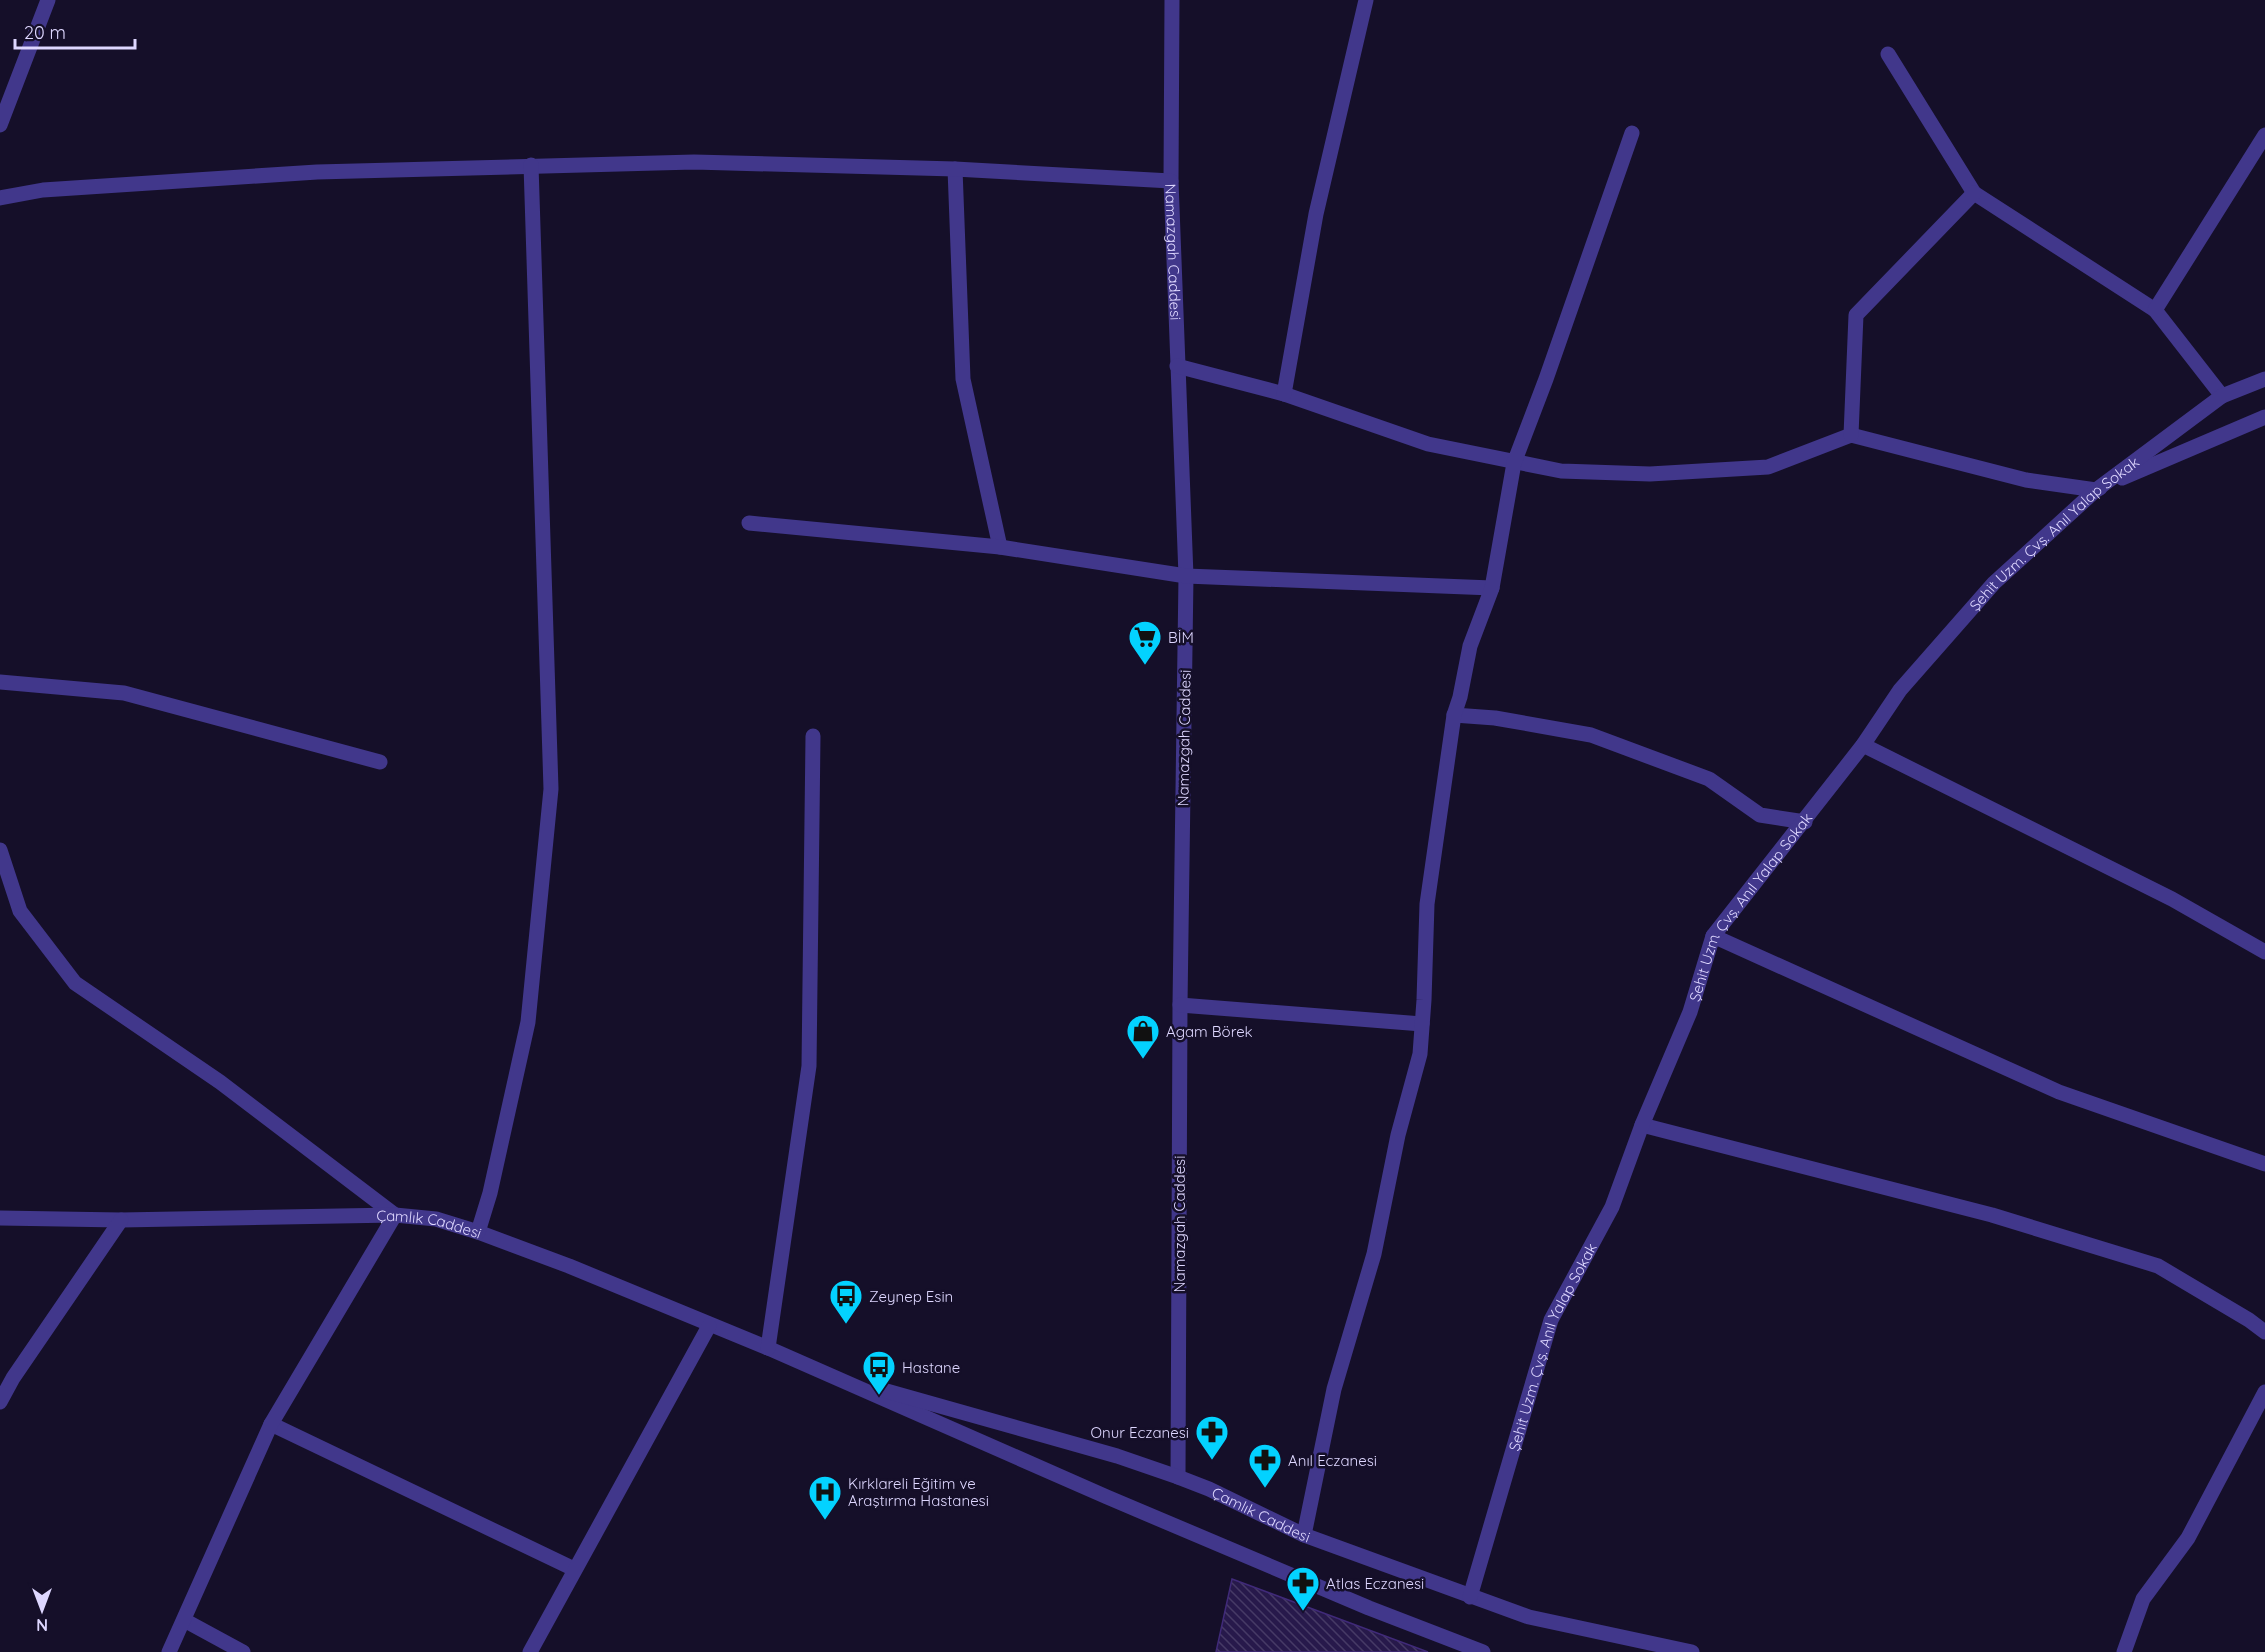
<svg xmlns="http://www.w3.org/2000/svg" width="2265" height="1652" font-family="Quicksand,sans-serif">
<defs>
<pattern id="building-back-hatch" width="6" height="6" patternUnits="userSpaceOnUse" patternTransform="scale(1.5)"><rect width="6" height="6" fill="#27194b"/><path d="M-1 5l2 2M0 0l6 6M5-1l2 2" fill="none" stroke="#463a66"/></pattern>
</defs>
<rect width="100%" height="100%" fill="#150f29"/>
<path fill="url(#building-back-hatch)" stroke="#402a79" stroke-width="1.5" d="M 1232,1579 L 1428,1652 L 1216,1652 Z"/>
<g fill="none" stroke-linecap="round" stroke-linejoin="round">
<g stroke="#41378b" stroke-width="15">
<path id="s1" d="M 1172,0 L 1171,181 L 1186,576 L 1180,1005 L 1178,1477"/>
<path d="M 1888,54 L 1974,193 L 2155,310"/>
<path d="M 0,125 L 48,0"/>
<path d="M 955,169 L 963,379 L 1000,547"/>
<path d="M 0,198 L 43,190 L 317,172 L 694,162 L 955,169 L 1171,181"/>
<path d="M 1177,366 L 1284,394 L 1428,444 L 1561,471 L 1650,474 L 1768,467 L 1851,435 L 2026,480 L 2096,490 L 2100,488"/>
<path d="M 1284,394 L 1316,214 L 1366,0"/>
<path d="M 2222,396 L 2155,310 L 2265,135"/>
<path d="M 1851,435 L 1856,315 L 1974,193"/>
<path d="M 2122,478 L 2265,417"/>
<path d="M 749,523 L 1000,547 L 1186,576 L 1492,588"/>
<path d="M 0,682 L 124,693 L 380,762"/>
<path d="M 1454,715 L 1495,718 L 1591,735 L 1709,779 L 1760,815 L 1805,822"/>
<path d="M 1863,745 L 2172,899 L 2265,952"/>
<path d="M 0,850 L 20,911 L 75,983 L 220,1082 L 395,1215"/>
<path d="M 1713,936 L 2059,1092 L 2265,1164"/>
<path d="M 1180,1005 L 1422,1024"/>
<path d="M 1642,1125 L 1992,1215 L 2158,1266 L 2249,1320 L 2265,1332"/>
<path id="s2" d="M 0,1218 L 121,1220 L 395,1215 L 436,1219 L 478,1232 L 569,1266 L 768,1348 L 1107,1497 L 1369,1608 L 1483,1652"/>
<path d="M 478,1232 L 490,1193 L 528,1022 L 551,789 L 531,165"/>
<path d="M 768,1348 L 809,1066 L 813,736"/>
<path id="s3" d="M 883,1390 L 1117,1456 L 1178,1477 L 1209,1489 L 1304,1535 L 1529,1617 L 1692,1652"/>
<path d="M 0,1402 L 13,1378 L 121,1220"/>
<path d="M 271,1424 L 574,1569"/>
<path d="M 1304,1535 L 1334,1389 L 1374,1254 L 1398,1135 L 1420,1054 L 1424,1000 L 1427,904 L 1454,715 L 1460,697 L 1470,646 L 1492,588 L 1514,463 L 1546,379 L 1632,133"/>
<path id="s4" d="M 1470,1597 L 1551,1320 L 1612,1207 L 1642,1125 L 1690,1012 L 1713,936 L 1863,745 L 1900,690 L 1994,583 L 2096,490 L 2222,396 L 2265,379"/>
<path d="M 184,1620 L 243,1652"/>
<path d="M 169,1652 L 271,1424 L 395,1215"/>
<path d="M 530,1652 L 709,1326"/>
<path d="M 2124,1652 L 2143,1599 L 2188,1538 L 2265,1392"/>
</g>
</g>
<defs>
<g id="supermarket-pin" transform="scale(1.725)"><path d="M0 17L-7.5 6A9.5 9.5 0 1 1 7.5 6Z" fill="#03d2ff" stroke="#150f29"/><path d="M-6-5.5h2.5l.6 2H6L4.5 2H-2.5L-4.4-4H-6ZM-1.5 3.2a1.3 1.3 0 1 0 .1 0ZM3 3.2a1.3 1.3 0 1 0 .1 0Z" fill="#111"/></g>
<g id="shop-pin" transform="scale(1.725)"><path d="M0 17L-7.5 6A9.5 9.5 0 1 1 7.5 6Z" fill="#03d2ff" stroke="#150f29"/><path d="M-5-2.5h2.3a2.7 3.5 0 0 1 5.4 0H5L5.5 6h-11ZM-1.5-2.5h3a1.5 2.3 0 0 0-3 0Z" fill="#111"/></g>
<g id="bus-pin" transform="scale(1.725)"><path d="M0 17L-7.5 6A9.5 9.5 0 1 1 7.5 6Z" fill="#03d2ff" stroke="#150f29"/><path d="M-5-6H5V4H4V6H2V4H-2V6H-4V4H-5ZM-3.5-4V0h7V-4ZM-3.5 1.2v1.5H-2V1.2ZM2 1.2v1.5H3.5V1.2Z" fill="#111"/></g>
<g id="pharmacy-pin" transform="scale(1.725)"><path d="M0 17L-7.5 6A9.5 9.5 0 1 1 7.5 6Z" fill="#03d2ff" stroke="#150f29"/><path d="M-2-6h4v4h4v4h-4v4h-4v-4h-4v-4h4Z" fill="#111"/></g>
<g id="hospital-pin" transform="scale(1.725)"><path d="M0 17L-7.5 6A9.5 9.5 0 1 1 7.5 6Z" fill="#03d2ff" stroke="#150f29"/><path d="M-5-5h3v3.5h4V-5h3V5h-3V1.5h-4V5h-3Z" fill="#111"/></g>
</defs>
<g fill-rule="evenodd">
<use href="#supermarket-pin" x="1145" y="637"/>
<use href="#shop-pin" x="1143" y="1031"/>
<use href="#bus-pin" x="846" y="1296"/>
<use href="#bus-pin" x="879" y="1367"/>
<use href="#pharmacy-pin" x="1212" y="1432"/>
<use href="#pharmacy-pin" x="1265" y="1460"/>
<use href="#hospital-pin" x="825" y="1492"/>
<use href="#pharmacy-pin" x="1303" y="1583"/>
</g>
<g text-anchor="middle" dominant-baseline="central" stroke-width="5" stroke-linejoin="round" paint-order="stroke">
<g font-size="15" fill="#ded7ff" stroke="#150f29">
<text stroke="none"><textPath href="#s1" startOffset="252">Namazgah Caddesi</textPath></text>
<text stroke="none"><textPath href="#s4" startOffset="1236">Şehit Uzm. Çvş. Anıl Yalap Sokak</textPath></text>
<text transform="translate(1184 738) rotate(-89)">Namazgah Caddesi</text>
<text stroke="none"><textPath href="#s4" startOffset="750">Şehit Uzm. Çvş. Anıl Yalap Sokak</textPath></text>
<text transform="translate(1179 1224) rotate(-90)">Namazgah Caddesi</text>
<text stroke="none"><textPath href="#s2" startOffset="430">Çamlık Caddesi</textPath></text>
<text stroke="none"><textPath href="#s4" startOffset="264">Şehit Uzm. Çvş. Anıl Yalap Sokak</textPath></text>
<text stroke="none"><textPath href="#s3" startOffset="399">Çamlık Caddesi</textPath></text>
</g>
<g font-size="15" fill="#ded7ff" stroke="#150f29" text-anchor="start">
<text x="1168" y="637">BİM</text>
<text x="1166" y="1031">Agam Börek</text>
<text x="869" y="1296">Zeynep Esin</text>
<text x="902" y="1367">Hastane</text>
<text x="1189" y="1432" text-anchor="end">Onur Eczanesi</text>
<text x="1288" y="1460">Anıl Eczanesi</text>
<text x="848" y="1483">Kırklareli Eğitim ve<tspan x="848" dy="17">Araştırma Hastanesi</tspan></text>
<text x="1326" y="1583">Atlas Eczanesi</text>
</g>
</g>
<g transform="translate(42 1610) rotate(180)" stroke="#150f29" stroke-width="4.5" paint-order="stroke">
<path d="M0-4.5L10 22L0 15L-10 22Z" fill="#ded7ff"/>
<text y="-9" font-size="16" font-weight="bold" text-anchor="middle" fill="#ded7ff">N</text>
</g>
<path d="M15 39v9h120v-9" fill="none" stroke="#ded7ff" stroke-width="3"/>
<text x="24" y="39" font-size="18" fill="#ded7ff" stroke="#150f29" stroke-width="4.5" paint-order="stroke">20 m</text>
</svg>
